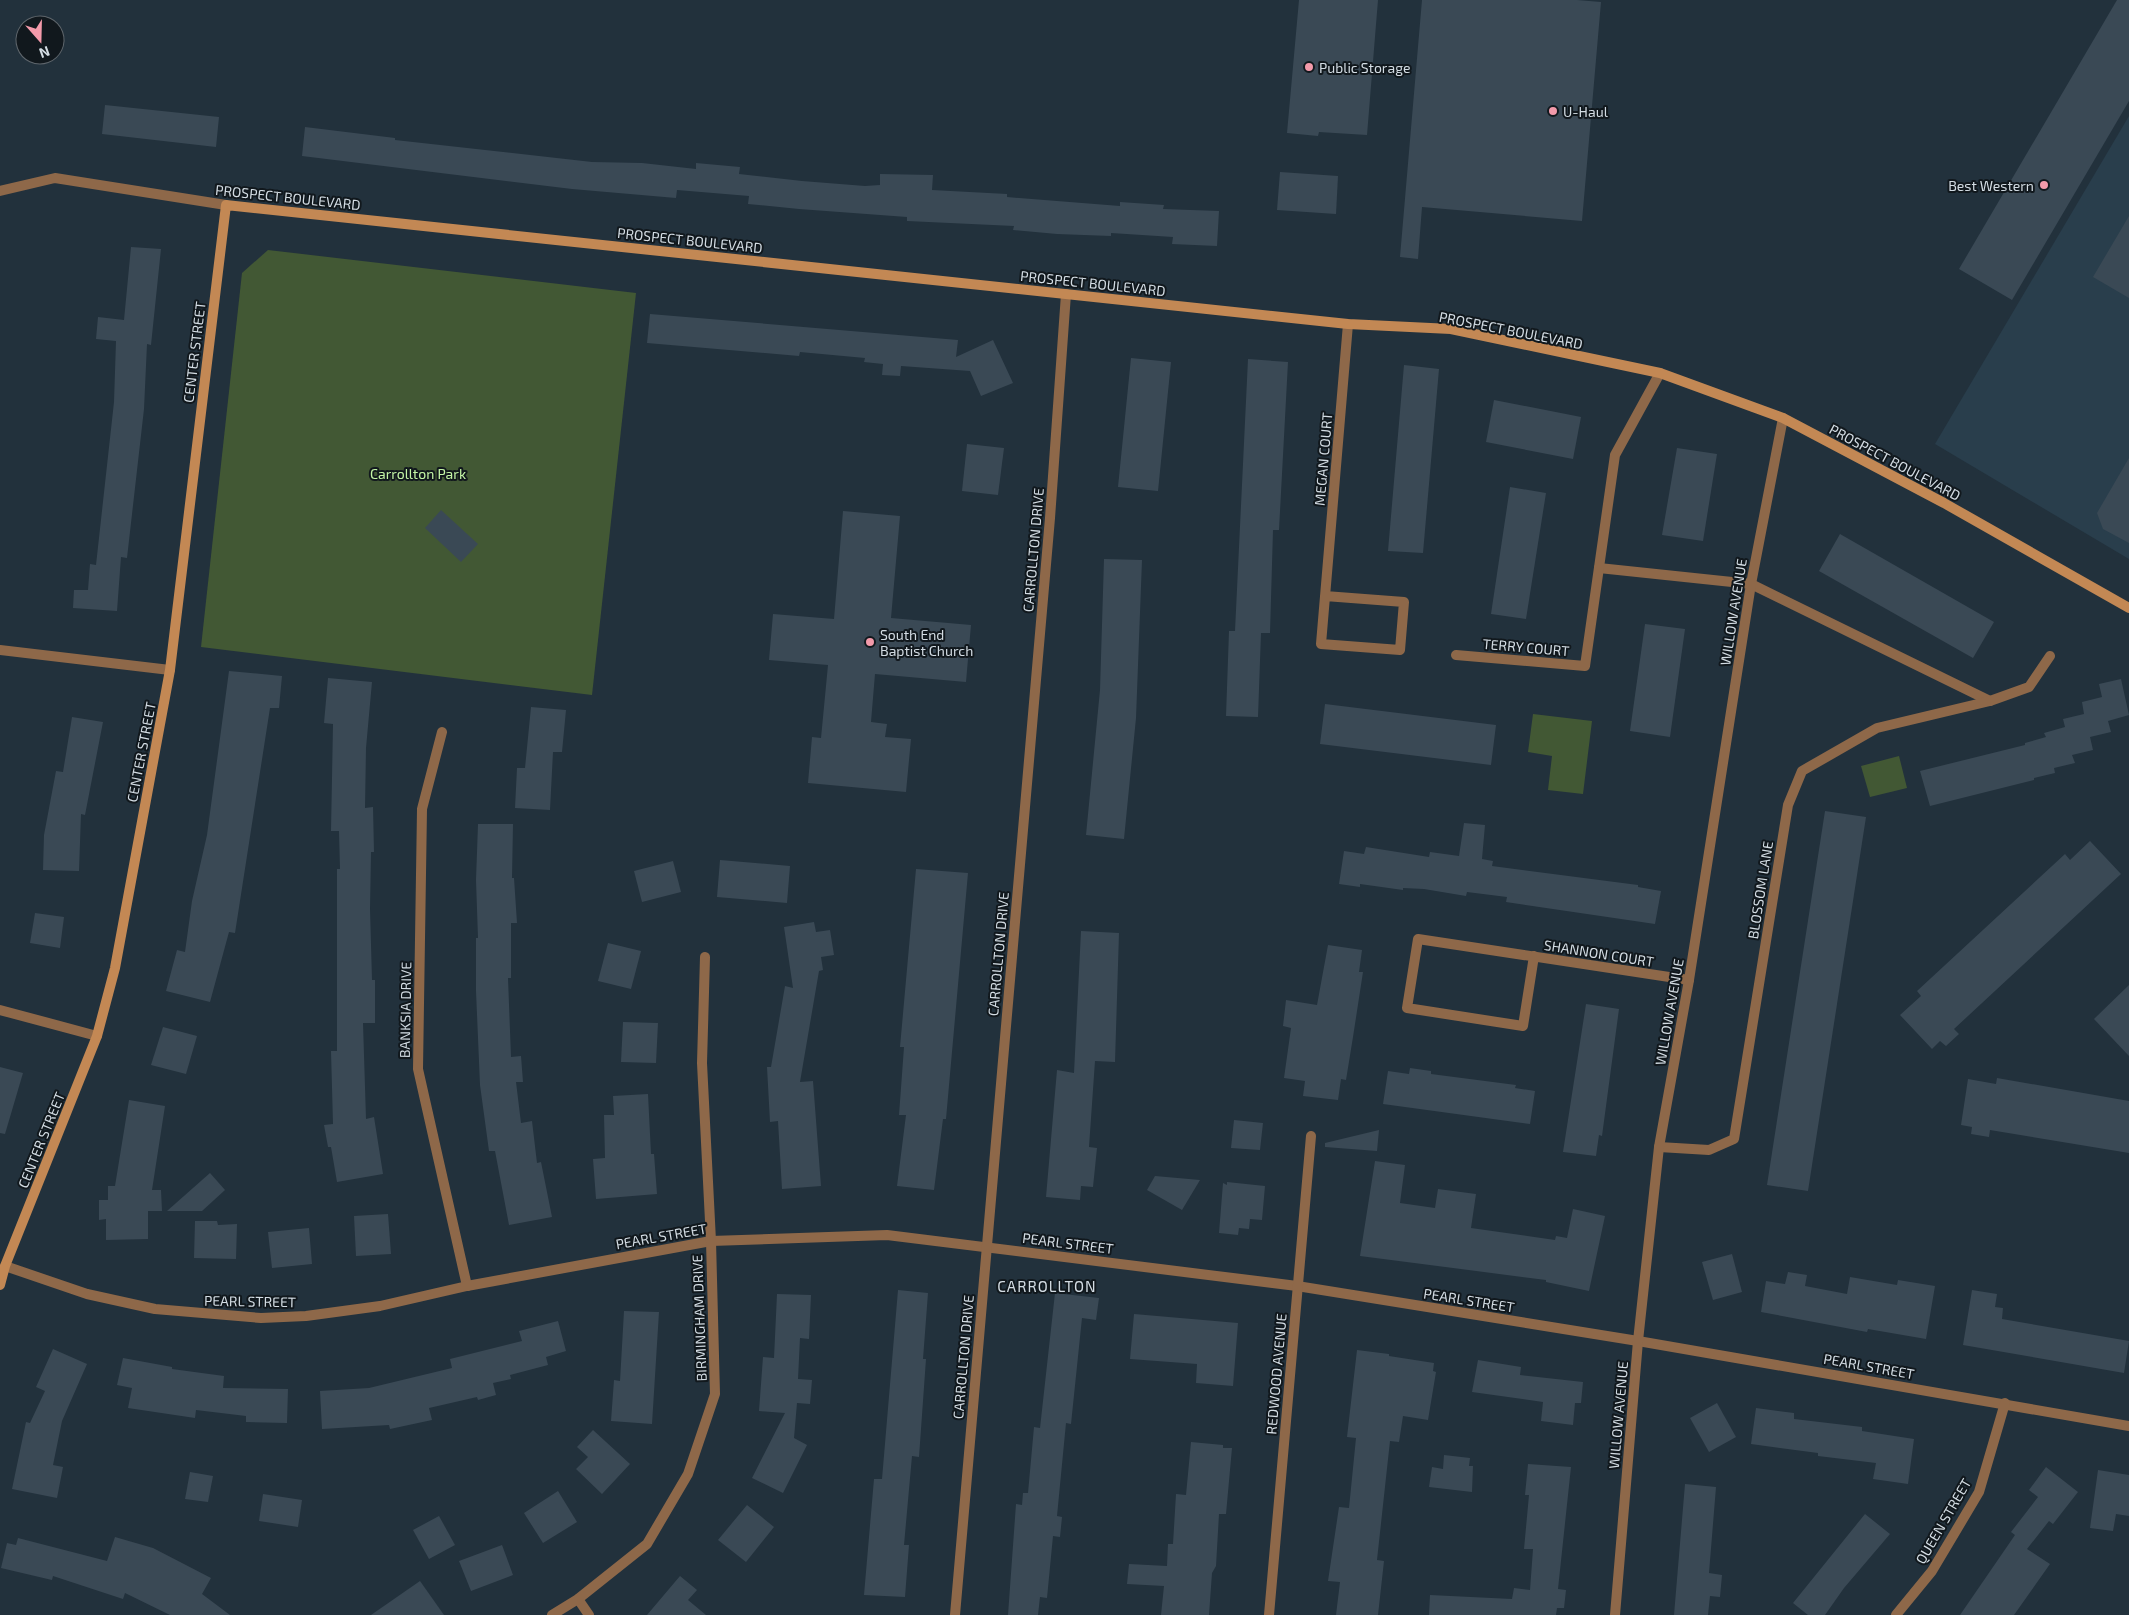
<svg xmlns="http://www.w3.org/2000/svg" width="2129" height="1615" font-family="'Exo 2',sans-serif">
<rect width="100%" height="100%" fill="#22313c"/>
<path fill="#293e4c" d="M 2129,116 L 2129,559 L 1935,444 Z"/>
<g fill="#425834">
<path d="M 268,250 L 636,293 L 592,695 L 201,647 L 242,273 Z"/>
<path d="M 1533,714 L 1592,721 L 1583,794 L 1548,790 L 1552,756 L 1528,752 Z"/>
<path d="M 1899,756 L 1907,788 L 1870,797 L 1861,766 Z"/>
</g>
<g fill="#3a4955">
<path d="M 1299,0 L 1378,0 L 1367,135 L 1319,132 L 1318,136 L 1287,133 Z"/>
<path d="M 1422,0 L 1577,0 L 1601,2 L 1582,221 L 1422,207 L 1418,259 L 1400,257 Z"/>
<path d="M 2117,0 L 2129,0 L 2129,101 L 2012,300 L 1959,269 Z"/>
<path d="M 105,105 L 219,117 L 216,147 L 102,134 Z"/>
<path d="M 305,127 L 395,138 L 395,140 L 592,162 L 642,163 L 696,169 L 696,163 L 740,167 L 739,174 L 802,181 L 865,186 L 880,185 L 880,174 L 933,175 L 932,190 L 1007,194 L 1007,197 L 1120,206 L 1120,202 L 1164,205 L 1163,209 L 1219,211 L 1217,246 L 1172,244 L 1173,237 L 1111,233 L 1111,236 L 1057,234 L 1013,230 L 1014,226 L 907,221 L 907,217 L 799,209 L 748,204 L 749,196 L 677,190 L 676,198 L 572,189 L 302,156 Z"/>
<path d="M 1280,172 L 1338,176 L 1336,214 L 1277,210 Z"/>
<path d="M 2129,216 L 2129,298 L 2093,277 Z"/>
<path d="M 131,247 L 161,249 L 151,345 L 147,344 L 144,409 L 127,558 L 121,557 L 117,611 L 73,608 L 74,590 L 88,590 L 90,564 L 96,565 L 114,402 L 116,341 L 96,339 L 98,317 L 124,320 Z"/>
<path d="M 650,314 L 958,340 L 956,357 L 993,340 L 1013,383 L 981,396 L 970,371 L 901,366 L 900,376 L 882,375 L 883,364 L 864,362 L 865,358 L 800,352 L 799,356 L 647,343 Z"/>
<path d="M 1131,358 L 1171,362 L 1158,491 L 1118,487 Z"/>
<path d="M 1248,359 L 1288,362 L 1279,530 L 1273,530 L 1270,633 L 1261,633 L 1258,717 L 1226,716 L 1229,631 L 1235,631 Z"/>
<path d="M 1404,365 L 1439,369 L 1423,553 L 1388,551 Z"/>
<path d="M 1494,400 L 1581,417 L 1573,459 L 1486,442 Z"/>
<path d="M 967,444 L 1004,448 L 998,495 L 962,491 Z"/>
<path d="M 1677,448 L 1717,454 L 1703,541 L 1662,535 Z"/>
<path d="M 2129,458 L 2129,543 L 2103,529 L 2097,513 Z"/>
<path d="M 1510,487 L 1546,493 L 1526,619 L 1491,614 Z"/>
<path d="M 441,510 L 478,544 L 461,562 L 425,528 Z"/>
<path d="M 843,511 L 900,516 L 891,618 L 971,625 L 966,682 L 875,674 L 871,722 L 887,724 L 885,737 L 911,739 L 906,792 L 808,783 L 812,737 L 821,738 L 828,665 L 769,660 L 773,614 L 834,619 Z"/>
<path d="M 1840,534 L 1994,622 L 1973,658 L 1819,571 Z"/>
<path d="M 1104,559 L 1142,560 L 1136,718 L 1124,839 L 1086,835 L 1100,690 Z"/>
<path d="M 1645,624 L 1685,629 L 1670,737 L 1630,731 Z"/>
<path d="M 229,671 L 282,676 L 279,708 L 270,708 L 235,933 L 229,932 L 210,1002 L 166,991 L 177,950 L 185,952 L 192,901 L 207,835 Z"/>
<path d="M 328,678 L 372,682 L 366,748 L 365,808 L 373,807 L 374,852 L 371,852 L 370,909 L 372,980 L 375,980 L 375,1023 L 363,1023 L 366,1119 L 374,1117 L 383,1174 L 337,1182 L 331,1147 L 328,1147 L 324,1125 L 333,1124 L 331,1051 L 337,1051 L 337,869 L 340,869 L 339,831 L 331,831 L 333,724 L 324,723 Z"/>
<path d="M 2121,679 L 2129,715 L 2108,721 L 2111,732 L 2090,737 L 2093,750 L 2072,755 L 2075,763 L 2054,768 L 2055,773 L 2034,778 L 2034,780 L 1930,806 L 1920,771 L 2025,745 L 2025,743 L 2046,737 L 2044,733 L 2065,727 L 2063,719 L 2084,714 L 2082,702 L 2102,697 L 2099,684 Z"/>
<path d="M 1325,704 L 1496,725 L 1491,765 L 1320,744 Z"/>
<path d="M 531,707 L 566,710 L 562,752 L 553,752 L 550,810 L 515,808 L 517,768 L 525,768 Z"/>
<path d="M 72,717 L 103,722 L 85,815 L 81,814 L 79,871 L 43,870 L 44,835 L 56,771 L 63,772 Z"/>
<path d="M 1825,811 L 1866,817 L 1808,1191 L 1767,1185 Z"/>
<path d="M 1464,823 L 1485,825 L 1482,859 L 1493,861 L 1492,866 L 1638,885 L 1638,887 L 1661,891 L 1655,924 L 1506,902 L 1507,897 L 1467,892 L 1466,896 L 1424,889 L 1403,888 L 1403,890 L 1360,884 L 1360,887 L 1339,884 L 1344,851 L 1364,854 L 1366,847 L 1429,857 L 1430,852 L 1459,856 Z"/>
<path d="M 478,824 L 513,824 L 512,878 L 514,878 L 517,923 L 511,923 L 511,978 L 508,978 L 511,1057 L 521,1056 L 523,1082 L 516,1082 L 521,1123 L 532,1121 L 537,1163 L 541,1162 L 552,1217 L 509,1225 L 495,1151 L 489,1151 L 480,1085 L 476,991 L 476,938 L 478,938 L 476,880 Z"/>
<path d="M 2090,841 L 2121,874 L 1954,1029 L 1959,1034 L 1946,1046 L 1940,1041 L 1932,1049 L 1900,1015 L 1921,996 L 1917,991 L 2065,854 L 2070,860 Z"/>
<path d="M 720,860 L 790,866 L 787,903 L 717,897 Z"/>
<path d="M 673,861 L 681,892 L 642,902 L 634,871 Z"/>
<path d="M 916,869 L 968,873 L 946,1119 L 943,1119 L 934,1190 L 897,1186 L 906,1115 L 899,1115 L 904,1047 L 900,1047 Z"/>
<path d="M 35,913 L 64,917 L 60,948 L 30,943 Z"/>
<path d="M 814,922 L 816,932 L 830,930 L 834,955 L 821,957 L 823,970 L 819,971 L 800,1082 L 813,1081 L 821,1186 L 782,1189 L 778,1121 L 770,1122 L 767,1067 L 771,1067 L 785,986 L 793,988 L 784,927 Z"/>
<path d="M 1081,931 L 1119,933 L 1115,1062 L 1095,1061 L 1089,1147 L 1097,1148 L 1093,1187 L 1081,1186 L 1080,1200 L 1046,1197 L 1057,1070 L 1074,1073 Z"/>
<path d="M 608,943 L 641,951 L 631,989 L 598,981 Z"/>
<path d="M 1328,945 L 1362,950 L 1359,972 L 1363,972 L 1353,1037 L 1346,1080 L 1341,1079 L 1338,1100 L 1303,1096 L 1305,1081 L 1284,1078 L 1291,1028 L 1283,1026 L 1286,1000 L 1317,1005 Z"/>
<path d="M 2129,985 L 2129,1056 L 2094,1019 Z"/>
<path d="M 1586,1004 L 1619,1009 L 1602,1136 L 1599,1135 L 1596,1156 L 1563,1152 Z"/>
<path d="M 623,1022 L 658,1023 L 656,1063 L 621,1062 Z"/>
<path d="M 163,1027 L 197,1036 L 186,1074 L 151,1065 Z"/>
<path d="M 0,1067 L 23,1073 L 5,1134 L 0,1133 Z"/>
<path d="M 1410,1068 L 1431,1071 L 1431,1074 L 1516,1085 L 1515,1088 L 1535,1091 L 1530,1124 L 1383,1104 L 1388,1071 L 1409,1074 Z"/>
<path d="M 1997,1078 L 2129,1101 L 2129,1153 L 1990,1130 L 1989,1137 L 1971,1134 L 1972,1127 L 1961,1125 L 1968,1079 L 1996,1084 Z"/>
<path d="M 648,1094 L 651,1154 L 654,1154 L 657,1194 L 596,1199 L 593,1159 L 605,1158 L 604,1115 L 614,1115 L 613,1096 Z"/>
<path d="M 129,1100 L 165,1106 L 152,1190 L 161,1190 L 162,1211 L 148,1211 L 148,1239 L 106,1240 L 106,1219 L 99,1220 L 99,1200 L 108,1200 L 108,1186 L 115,1186 Z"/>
<path d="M 1234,1120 L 1263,1123 L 1260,1150 L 1231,1148 Z"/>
<path d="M 1379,1130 L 1377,1151 L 1325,1147 L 1325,1143 Z"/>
<path d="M 1375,1161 L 1405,1165 L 1400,1203 L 1435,1208 L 1438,1189 L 1476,1194 L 1471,1228 L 1555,1240 L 1556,1236 L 1567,1238 L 1573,1209 L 1605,1216 L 1589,1291 L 1546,1282 L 1546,1280 L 1360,1256 Z"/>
<path d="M 210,1173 L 225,1190 L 202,1211 L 167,1211 Z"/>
<path d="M 1155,1176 L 1200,1180 L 1182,1210 L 1147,1190 Z"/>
<path d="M 1227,1182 L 1265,1186 L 1262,1220 L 1250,1219 L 1249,1229 L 1239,1228 L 1238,1235 L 1219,1233 L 1223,1183 L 1227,1185 Z"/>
<path d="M 388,1214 L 391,1254 L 356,1256 L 354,1216 Z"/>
<path d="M 195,1221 L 217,1221 L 218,1225 L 237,1224 L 236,1259 L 194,1258 Z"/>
<path d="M 309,1228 L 312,1264 L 272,1268 L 268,1232 Z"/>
<path d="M 1732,1254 L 1742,1292 L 1713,1300 L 1702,1262 Z"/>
<path d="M 1788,1272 L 1807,1275 L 1805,1286 L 1847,1294 L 1850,1277 L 1897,1285 L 1898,1280 L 1935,1286 L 1926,1339 L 1868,1329 L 1867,1332 L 1761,1312 L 1766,1281 L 1785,1284 Z"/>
<path d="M 898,1290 L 928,1293 L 923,1359 L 926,1359 L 919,1457 L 912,1456 L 904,1545 L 909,1545 L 905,1597 L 864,1595 L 874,1479 L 882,1479 Z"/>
<path d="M 1972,1290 L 1997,1294 L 1995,1307 L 2003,1308 L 2002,1319 L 2129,1341 L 2124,1373 L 1963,1345 Z"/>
<path d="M 1055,1293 L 1099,1298 L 1096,1320 L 1082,1318 L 1071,1424 L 1066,1423 L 1057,1516 L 1062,1517 L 1060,1537 L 1053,1536 L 1047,1598 L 1040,1597 L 1038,1615 L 1008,1615 L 1016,1504 L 1022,1505 L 1023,1493 L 1028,1493 L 1034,1427 L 1040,1428 Z"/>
<path d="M 777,1294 L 811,1295 L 809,1339 L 800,1338 L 798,1379 L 812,1380 L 810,1404 L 797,1403 L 794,1438 L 807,1445 L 783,1493 L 752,1478 L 785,1413 L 759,1411 L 763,1357 L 774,1358 Z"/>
<path d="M 624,1311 L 659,1312 L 652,1424 L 611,1421 L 614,1380 L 620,1381 Z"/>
<path d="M 1134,1314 L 1238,1323 L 1233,1386 L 1196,1383 L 1197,1364 L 1130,1359 Z"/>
<path d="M 558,1321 L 566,1351 L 546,1357 L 548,1365 L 510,1375 L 511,1379 L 493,1383 L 496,1395 L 478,1400 L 477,1397 L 429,1408 L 432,1420 L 390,1429 L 389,1425 L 322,1429 L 320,1391 L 369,1388 L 452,1368 L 450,1359 L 522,1341 L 519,1331 Z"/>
<path d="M 53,1349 L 87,1364 L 62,1421 L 53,1465 L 63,1467 L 57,1498 L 12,1489 L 26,1422 L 30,1423 L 45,1391 L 36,1387 Z"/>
<path d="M 1357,1350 L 1389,1354 L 1389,1356 L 1434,1363 L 1433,1371 L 1436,1372 L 1428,1420 L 1403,1416 L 1399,1442 L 1390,1441 L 1377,1560 L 1384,1561 L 1378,1615 L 1336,1615 L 1340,1582 L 1328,1581 L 1339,1507 L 1349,1508 L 1356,1438 L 1347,1437 Z"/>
<path d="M 123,1358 L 172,1367 L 172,1369 L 224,1376 L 223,1388 L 288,1389 L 287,1423 L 246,1422 L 246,1416 L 196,1410 L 195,1418 L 128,1408 L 132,1388 L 117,1385 Z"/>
<path d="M 1478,1360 L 1521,1367 L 1520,1375 L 1583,1382 L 1581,1403 L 1575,1403 L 1573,1425 L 1541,1421 L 1543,1402 L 1472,1392 Z"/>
<path d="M 1717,1403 L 1736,1437 L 1709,1452 L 1690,1418 Z"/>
<path d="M 1756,1408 L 1794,1413 L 1794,1419 L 1862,1427 L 1862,1431 L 1914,1439 L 1908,1484 L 1873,1479 L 1876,1463 L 1818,1456 L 1818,1453 L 1751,1444 Z"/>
<path d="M 593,1430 L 630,1464 L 602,1494 L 576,1469 L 588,1457 L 577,1447 Z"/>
<path d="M 1191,1442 L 1223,1445 L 1223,1448 L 1232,1448 L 1226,1514 L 1219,1514 L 1216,1566 L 1212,1573 L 1209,1615 L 1161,1615 L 1164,1586 L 1127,1584 L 1129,1564 L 1167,1566 L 1168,1544 L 1173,1544 L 1176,1494 L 1186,1495 Z"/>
<path d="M 1444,1455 L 1470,1458 L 1469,1466 L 1473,1466 L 1472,1492 L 1429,1487 L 1432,1467 L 1443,1469 Z"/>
<path d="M 1528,1464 L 1571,1467 L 1558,1589 L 1566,1590 L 1564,1608 L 1557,1608 L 1556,1615 L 1429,1615 L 1430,1595 L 1512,1599 L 1514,1588 L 1530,1590 L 1533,1549 L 1524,1549 L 1529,1495 L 1525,1495 Z"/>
<path d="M 2046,1467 L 2078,1492 L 2053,1524 L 2049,1521 L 2027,1549 L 2050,1564 L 2014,1615 L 1960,1615 L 2015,1535 L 2011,1532 L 2038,1497 L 2029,1490 Z"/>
<path d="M 2098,1470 L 2129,1475 L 2129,1516 L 2116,1514 L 2113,1531 L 2090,1528 Z"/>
<path d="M 190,1472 L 213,1476 L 208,1502 L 185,1499 Z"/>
<path d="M 1685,1484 L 1716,1487 L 1709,1573 L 1722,1575 L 1720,1597 L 1710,1596 L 1708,1615 L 1674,1615 Z"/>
<path d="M 558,1491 L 577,1522 L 543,1543 L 524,1513 Z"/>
<path d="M 263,1494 L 302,1500 L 298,1527 L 259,1521 Z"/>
<path d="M 747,1505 L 774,1527 L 746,1562 L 718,1540 Z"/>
<path d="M 1865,1514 L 1890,1534 L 1844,1588 L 1825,1615 L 1808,1615 L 1793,1603 Z"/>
<path d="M 439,1516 L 455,1545 L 429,1559 L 413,1530 Z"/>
<path d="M 115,1537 L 153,1548 L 211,1578 L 202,1594 L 230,1615 L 170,1615 L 125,1593 L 123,1599 L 53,1576 L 52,1580 L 1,1568 L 7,1543 L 16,1545 L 18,1538 L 107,1561 Z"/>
<path d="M 502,1545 L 513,1575 L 471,1591 L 459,1561 Z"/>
<path d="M 680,1576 L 697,1590 L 688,1600 L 706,1615 L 647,1615 Z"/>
<path d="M 420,1581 L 444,1615 L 371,1615 Z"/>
</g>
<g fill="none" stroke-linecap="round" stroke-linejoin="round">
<g stroke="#8e6849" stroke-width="10">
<path d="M 0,191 L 55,178 L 226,205"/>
<path d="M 1599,568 L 1751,584 L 1990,701"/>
<path d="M 1325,596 L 1404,602 L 1400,650 L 1321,644 L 1348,324"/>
<path d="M 0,650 L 170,670"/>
<path d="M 1456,655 L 1585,666 L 1615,455 L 1660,373"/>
<path d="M 442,732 L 422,809 L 418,1069 L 467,1286"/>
<path d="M 1534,956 L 1523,1026 L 1407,1008 L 1418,939 L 1689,980"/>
<path d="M 0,1010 L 97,1036"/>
<path d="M 1659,1147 L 1709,1150 L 1734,1139 L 1788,805 L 1802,771 L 1877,728 L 1990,701 L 2029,687 L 2050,656"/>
<path d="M 5,1266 L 87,1294 L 155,1309 L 261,1318 L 306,1316 L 380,1306 L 467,1286 L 711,1241 L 887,1235 L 1297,1286 L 1638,1341 L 2129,1426"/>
<path d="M 578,1599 L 589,1615"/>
<path d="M 552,1615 L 578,1599 L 647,1544 L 688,1474 L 715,1394 L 711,1241 L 702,1063 L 705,957"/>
<path d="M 955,1615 L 1050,518 L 1066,294"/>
<path d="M 1269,1615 L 1311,1136"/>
<path d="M 1615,1615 L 1638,1341 L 1659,1147 L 1689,980 L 1751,584 L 1783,418"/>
<path d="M 1896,1615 L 1932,1571 L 1979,1492 L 2005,1403"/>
</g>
<path stroke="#c38854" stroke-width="10" d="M 0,1285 L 5,1266 L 97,1036 L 115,968 L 170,670 L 226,205 L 1348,324 L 1451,329 L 1660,373 L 1783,418 L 1944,503 L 2129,608"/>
</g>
<g fill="#f39aaa" stroke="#11181d" stroke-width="2">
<circle cx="1309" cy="67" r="5"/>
<circle cx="1553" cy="111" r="5"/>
<circle cx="2044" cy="185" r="5"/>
<circle cx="870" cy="642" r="5"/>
</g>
<g text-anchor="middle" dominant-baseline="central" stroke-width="4" stroke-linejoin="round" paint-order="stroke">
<g font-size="14" fill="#d3dce3" stroke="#11181d" text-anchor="start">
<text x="1319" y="67">Public Storage</text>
<text x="1563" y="111">U-Haul</text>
<text x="2034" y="185" text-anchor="end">Best Western</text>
<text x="880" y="634">South End<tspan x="880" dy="16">Baptist Church</tspan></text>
</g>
<g font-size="14" fill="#d3dce3" stroke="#11181d">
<text transform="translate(288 197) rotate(6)">PROSPECT BOULEVARD</text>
<text transform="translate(690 240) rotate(6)">PROSPECT BOULEVARD</text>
<text transform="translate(1093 283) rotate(6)">PROSPECT BOULEVARD</text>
<text transform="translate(1511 330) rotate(11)">PROSPECT BOULEVARD</text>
<text transform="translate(194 352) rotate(-83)">CENTER STREET</text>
<text transform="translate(1323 459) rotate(-85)">MEGAN COURT</text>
<text transform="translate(1895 462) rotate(28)">PROSPECT BOULEVARD</text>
<text transform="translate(1033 550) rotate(-85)">CARROLLTON DRIVE</text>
<text transform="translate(1733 612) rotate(-81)">WILLOW AVENUE</text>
<text transform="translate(1526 647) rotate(5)">TERRY COURT</text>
<text transform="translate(141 752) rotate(-79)">CENTER STREET</text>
<text transform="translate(1760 890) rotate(-81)">BLOSSOM LANE</text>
<text transform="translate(1599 953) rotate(9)">SHANNON COURT</text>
<text transform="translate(998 954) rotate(-85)">CARROLLTON DRIVE</text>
<text transform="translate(405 1010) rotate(-89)">BANKSIA DRIVE</text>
<text transform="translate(1669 1012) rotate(-80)">WILLOW AVENUE</text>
<text transform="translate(41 1140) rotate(-68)">CENTER STREET</text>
<text transform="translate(661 1236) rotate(-10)">PEARL STREET</text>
<text transform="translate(1068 1243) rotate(7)">PEARL STREET</text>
<text transform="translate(1469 1300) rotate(9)">PEARL STREET</text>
<text transform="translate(250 1301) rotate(1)">PEARL STREET</text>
<text transform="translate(699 1318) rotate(-92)">BIRMINGHAM DRIVE</text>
<text transform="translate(963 1357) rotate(-85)">CARROLLTON DRIVE</text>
<text transform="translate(1869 1366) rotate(10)">PEARL STREET</text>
<text transform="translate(1276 1374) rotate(-85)">REDWOOD AVENUE</text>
<text transform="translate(1618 1415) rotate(-85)">WILLOW AVENUE</text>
<text transform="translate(1943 1521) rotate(-60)">QUEEN STREET</text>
</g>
<g font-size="14" fill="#c4f6a6" stroke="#11181d">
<text x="418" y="473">Carrollton Park</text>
</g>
<g font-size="15" letter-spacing="1" fill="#d3dce3" stroke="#11181d">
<text x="1047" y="1286">CARROLLTON</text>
</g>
</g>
<g transform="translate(40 40) rotate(160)"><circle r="24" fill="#11181d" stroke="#5f666c"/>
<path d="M0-4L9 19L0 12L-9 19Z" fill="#f39aaa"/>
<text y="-8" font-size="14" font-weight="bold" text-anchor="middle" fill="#d3dce3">N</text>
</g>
</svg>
